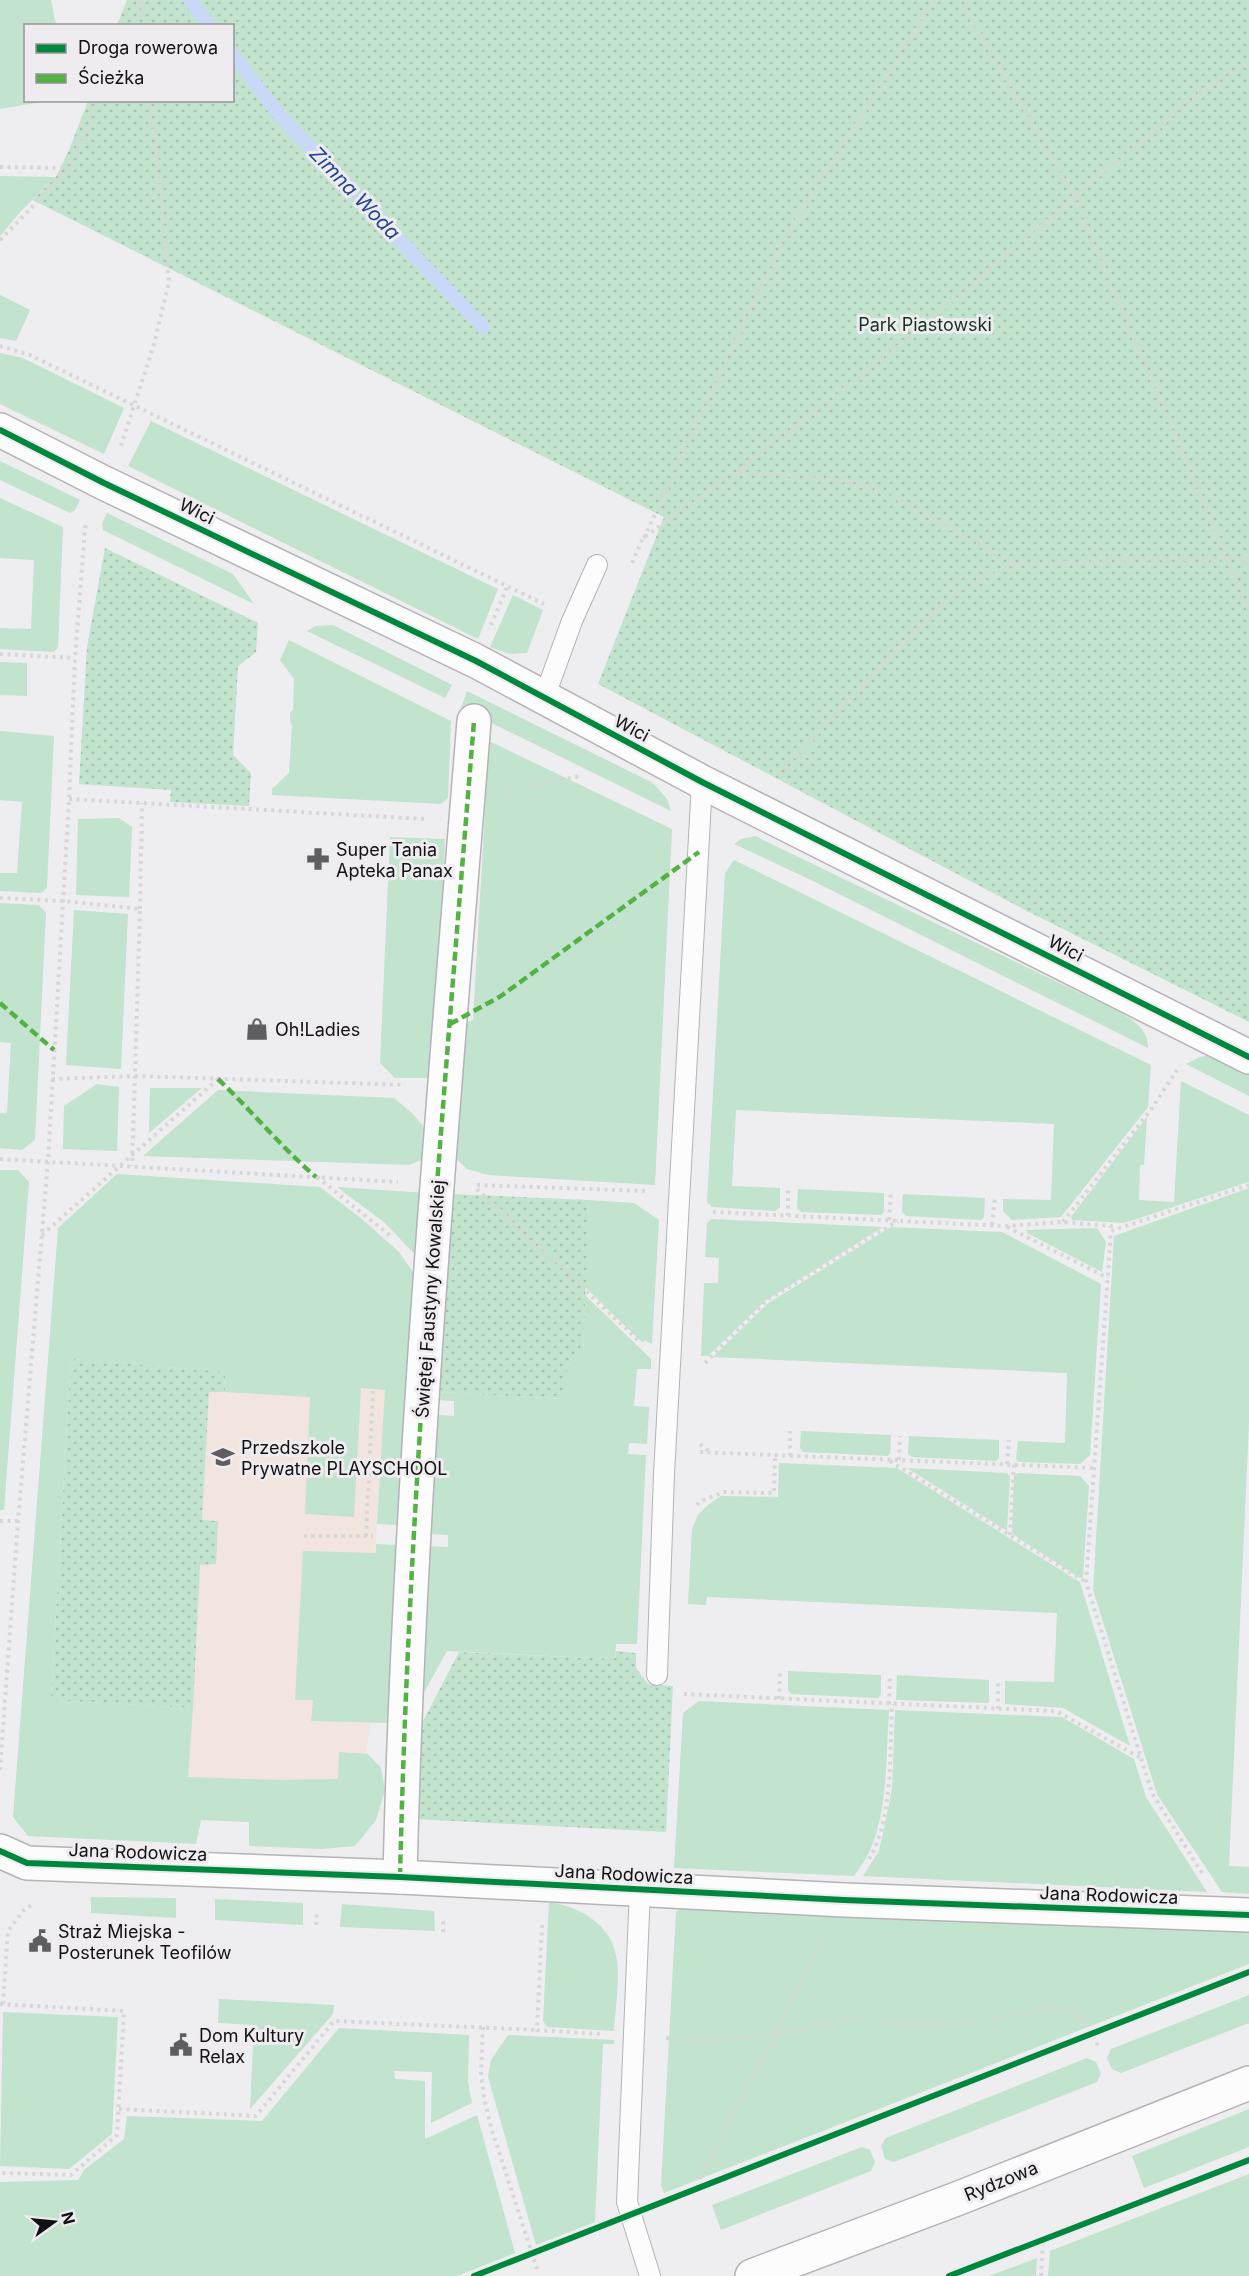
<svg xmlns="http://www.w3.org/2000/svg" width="1249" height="2276" font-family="Inter,sans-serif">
<defs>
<pattern id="park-dots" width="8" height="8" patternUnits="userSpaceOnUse" patternTransform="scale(1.5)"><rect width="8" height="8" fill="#c2e3cd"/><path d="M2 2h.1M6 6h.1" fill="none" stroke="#a6c2af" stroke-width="1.8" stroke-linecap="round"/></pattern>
</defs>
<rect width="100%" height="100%" fill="#eeedef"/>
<path fill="#f1e5de" d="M 78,1244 L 393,1264 L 376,1536 L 370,1726 L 362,1783 L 101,1795 Z"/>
<g fill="#c2e3cd">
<path d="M 0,0 L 51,0 L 56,25 L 26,26 L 26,100 L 47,101 L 0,109 Z"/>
<path d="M 0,176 L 56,177 L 22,210 L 0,236 Z"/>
<path d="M 0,295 L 30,310 L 16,341 L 0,338 Z"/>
<path d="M 0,353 L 23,358 L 124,408 L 104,454 L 0,404 Z"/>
<path d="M 151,421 L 498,589 L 478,639 L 128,466 Z"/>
<path d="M 0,461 L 80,500 L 75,510 L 70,513 L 0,480 Z"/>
<path d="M 0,498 L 63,527 L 58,647 L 54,652 L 0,649 L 0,628 L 31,629 L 34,560 L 0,558 Z"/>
<path d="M 107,513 L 233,574 L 254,604 L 103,530 L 102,523 Z"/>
<path d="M 513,595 L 543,610 L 527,653 L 510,654 L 490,647 Z"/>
<path d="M 333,625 L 452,685 L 445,698 L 307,631 L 316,626 Z"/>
<path d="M 289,640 L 451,721 L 448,798 L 441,804 L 272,795 L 272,789 L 289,773 L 292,725 L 290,722 L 290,713 L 293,710 L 294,679 L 280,660 Z"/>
<path d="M 0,662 L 27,663 L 27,696 L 0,695 Z"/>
<path d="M 467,691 L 653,783 L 667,799 L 671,811 L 461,708 Z"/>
<path d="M 0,731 L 54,736 L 47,888 L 41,893 L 0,891 L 0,873 L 17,873 L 22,802 L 0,800 Z"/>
<path d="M 489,741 L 672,829 L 655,1185 L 488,1175 L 467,1169 L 454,1157 L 454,1029 L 473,1020 Z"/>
<path d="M 119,818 L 132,827 L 129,897 L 76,895 L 78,819 Z"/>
<path d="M 755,836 L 1105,1005 C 1123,1014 1149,1025 1148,1048 L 813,881 L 734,844 L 741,839 Z"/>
<path d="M 390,837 L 445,839 L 435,1074 L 428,1078 L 395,1078 L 380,1063 Z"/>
<path d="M 734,860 L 1151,1065 L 1148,1107 L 1061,1217 L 1012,1220 L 1003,1211 L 1003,1199 L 1051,1200 L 1054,1124 L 736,1110 L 732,1186 L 780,1188 L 780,1207 L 776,1211 L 712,1207 L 707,1202 L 725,873 Z"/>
<path d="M 0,903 L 39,905 L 46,913 L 35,1140 L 22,1150 L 0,1148 L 0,1113 L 7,1113 L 11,1043 L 0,1042 Z"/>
<path d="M 74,910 L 128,914 L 121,1069 L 66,1065 Z"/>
<path d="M 1212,1054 L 1249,1072 L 1249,1096 L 1186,1064 L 1200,1057 Z"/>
<path d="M 1181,1081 L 1249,1115 L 1249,1182 L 1124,1223 L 1072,1220 L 1071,1217 L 1147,1117 L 1144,1165 L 1140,1165 L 1139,1200 L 1174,1202 Z"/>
<path d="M 97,1084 L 119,1087 L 117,1151 L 63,1149 L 64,1106 Z"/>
<path d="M 150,1088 L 202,1088 L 149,1133 Z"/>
<path d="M 218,1090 L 394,1098 L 412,1113 L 429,1133 L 424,1159 L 409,1165 L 143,1156 Z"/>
<path d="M 0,1170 L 18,1170 L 29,1182 L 4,1510 L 0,1510 Z"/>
<path d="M 117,1174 L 320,1187 L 362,1219 L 399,1252 L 413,1272 L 399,1525 L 377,1524 L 385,1390 L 361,1388 L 354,1517 L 305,1514 L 310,1397 L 225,1392 L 225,1372 L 71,1359 L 51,1700 L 193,1708 L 188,1777 L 281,1780 L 338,1779 L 339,1752 L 368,1754 L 381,1768 L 385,1790 L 376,1820 L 355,1846 L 322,1849 L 249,1846 L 249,1822 L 201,1820 L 196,1844 L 28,1836 L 13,1817 L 58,1228 Z"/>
<path d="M 337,1187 L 426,1193 L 422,1262 L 385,1223 Z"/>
<path d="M 1249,1188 L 1249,1422 L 1229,1866 L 1249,1867 L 1249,1894 L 1222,1892 L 1157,1794 L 1093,1590 L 1114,1236 Z"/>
<path d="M 798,1189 L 884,1193 L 884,1212 L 881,1215 L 801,1212 L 797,1208 Z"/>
<path d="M 903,1194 L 985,1198 L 984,1217 L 981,1220 L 906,1216 L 902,1212 Z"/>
<path d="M 589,1200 L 634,1203 L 659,1220 L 652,1344 L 644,1340 L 643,1343 L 585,1287 Z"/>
<path d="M 711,1219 L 883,1227 L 765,1301 L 708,1356 L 701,1356 L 704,1283 L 718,1283 L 719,1258 L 705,1257 L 707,1223 Z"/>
<path d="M 891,1227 L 1002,1232 L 1101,1284 L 1090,1455 L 1080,1464 L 1019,1462 L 1016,1459 L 1018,1441 L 1065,1443 L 1067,1373 L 713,1357 L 767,1304 Z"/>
<path d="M 1097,1228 L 1106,1242 L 1102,1272 L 1027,1233 L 1026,1230 Z"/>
<path d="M 585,1295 L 651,1359 L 651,1369 L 637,1369 L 634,1406 L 649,1407 L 647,1444 L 629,1443 L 628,1454 L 646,1455 L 637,1644 L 616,1644 L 615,1659 L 447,1651 L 422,1696 L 429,1546 L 448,1547 L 448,1535 L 430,1534 L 437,1415 L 454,1416 L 454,1401 L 439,1400 L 440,1392 L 564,1399 L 567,1365 L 583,1355 Z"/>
<path d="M 801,1431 L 891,1435 L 890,1454 L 888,1456 L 803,1452 L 800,1448 Z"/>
<path d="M 909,1436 L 999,1440 L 999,1458 L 996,1461 L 912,1457 L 908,1454 Z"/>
<path d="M 779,1463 L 897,1468 L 1080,1582 L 1130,1746 L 1063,1708 L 1005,1704 L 1005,1681 L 1054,1682 L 1057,1613 L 707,1597 L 706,1605 L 688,1604 L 692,1529 L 698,1515 L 709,1504 L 721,1496 L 778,1497 Z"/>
<path d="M 907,1468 L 1007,1473 L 1010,1476 L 1007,1531 Z"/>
<path d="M 1018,1473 L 1080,1476 L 1089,1486 L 1083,1577 L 1080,1578 L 1014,1535 L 1012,1531 L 1014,1476 Z"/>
<path d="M 376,1544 L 398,1545 L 388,1723 L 311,1721 L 313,1700 L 295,1700 L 303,1551 L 376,1553 Z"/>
<path d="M 788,1671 L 881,1675 L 881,1695 L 878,1698 L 791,1694 L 788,1690 Z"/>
<path d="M 897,1675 L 989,1680 L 989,1703 L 896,1700 Z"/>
<path d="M 699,1701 L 889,1710 C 886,1754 888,1808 871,1848 C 867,1858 860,1867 854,1876 L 674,1868 L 683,1713 Z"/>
<path d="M 895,1710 L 1062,1717 L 1134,1759 L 1146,1797 L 1207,1892 L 863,1876 L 879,1851 L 886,1819 L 892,1789 Z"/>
<path d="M 91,1897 L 176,1898 L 176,1918 L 91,1913 Z"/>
<path d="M 215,1899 L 303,1903 L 303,1925 L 215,1920 Z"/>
<path d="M 549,1902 C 581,1907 613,1925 617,1961 C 620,1982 615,2010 614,2031 L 547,2027 L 543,2021 Z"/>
<path d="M 342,1904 L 434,1911 L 435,1931 L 340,1927 Z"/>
<path d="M 685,1908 L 1249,1932 L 1249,1964 L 664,2193 L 661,2185 L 676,1911 Z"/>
<path d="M 1249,1995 L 1249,2023 L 1121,2073 L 1112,2069 L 1107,2058 L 1111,2049 Z"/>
<path d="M 219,1999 L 334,2005 L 333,2014 L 250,2109 L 254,2025 L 218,2023 Z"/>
<path d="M 3,2012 L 118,2017 L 112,2134 L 69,2169 L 0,2166 Z"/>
<path d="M 339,2028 L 469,2035 L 468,2082 L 472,2103 L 431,2123 L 432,2072 L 394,2071 L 395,2079 L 425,2081 L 425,2139 L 477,2115 L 515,2253 L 457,2276 L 0,2276 L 0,2182 L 78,2180 L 84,2170 L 124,2139 L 127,2116 L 262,2121 Z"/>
<path d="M 508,2035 L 614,2040 L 614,2044 L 603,2044 L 595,2222 L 536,2245 L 488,2077 L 491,2060 Z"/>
<path d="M 1087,2058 L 1096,2062 L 1101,2074 L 1097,2082 L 894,2162 L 885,2159 L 881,2146 L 886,2138 Z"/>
<path d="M 1249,2109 L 1249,2147 L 1144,2188 L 1132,2156 Z"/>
<path d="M 862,2147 L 870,2150 L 875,2162 L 871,2171 L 721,2230 L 712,2205 Z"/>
<path d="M 1249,2174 L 1249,2276 L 1048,2276 L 1050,2251 Z"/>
<path d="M 1037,2258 L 1036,2276 L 989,2276 Z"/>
</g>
<g fill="url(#park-dots)">
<path d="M 127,0 L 1249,0 L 1249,1022 L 1029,912 L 598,684 L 664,517 L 33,200 L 56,177 L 69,150 L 88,101 L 232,100 L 232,26 L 117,25 Z"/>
<path d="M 105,548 L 258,623 L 256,652 L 238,666 L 233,755 L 251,773 L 249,806 L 170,802 L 171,790 L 79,784 L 87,647 Z"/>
<path d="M 451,1194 L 589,1200 L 583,1355 L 567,1365 L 565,1399 L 440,1392 Z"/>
<path d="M 71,1359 L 225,1372 L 225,1392 L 209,1392 L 202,1520 L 218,1521 L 216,1564 L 200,1565 L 193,1708 L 51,1700 Z"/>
<path d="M 616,1651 L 636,1653 L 636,1668 L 648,1684 L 673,1686 L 666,1832 L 415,1819 L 421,1725 L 459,1652 L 615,1659 Z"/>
</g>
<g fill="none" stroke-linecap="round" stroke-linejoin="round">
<g stroke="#c9d8f7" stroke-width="14">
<path d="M 190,0 L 210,26"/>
<path d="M 232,54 L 281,117 L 483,327"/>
</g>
<g stroke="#b4b3b5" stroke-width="22">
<g id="lane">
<path d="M 544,698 L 572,621 L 597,565"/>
<path d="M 657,1675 L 664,1474 L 702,782"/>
<path d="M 640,1889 L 627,2202 L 650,2276"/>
</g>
</g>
<g stroke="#b4b3b5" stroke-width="36">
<g id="street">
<path d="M 0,430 L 104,483 L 476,661 L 702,782 L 1249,1057"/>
<path d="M 0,1851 L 27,1863 L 400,1877 L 844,1900 L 1249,1915"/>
<path d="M 400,1877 C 409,1491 443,1106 474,721"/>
</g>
</g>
<g stroke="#b4b3b5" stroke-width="36">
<path id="secondary" d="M 752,2276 L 959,2198 L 1249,2083"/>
</g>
<g stroke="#d8d7d8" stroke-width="4" stroke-dasharray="3 4.5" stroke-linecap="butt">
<path d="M 142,0 L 144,26"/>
<path d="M 960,0 L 1075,198 L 1208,86 L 1249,63"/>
<path d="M 129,26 L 140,0"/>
<path d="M 0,167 L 70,168"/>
<path d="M 0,240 L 70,168 L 98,100"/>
<path d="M 0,346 L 30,355 L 544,604"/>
<path d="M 121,446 L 154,344 L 169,282 L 151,100"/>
<path d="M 736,472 C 786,476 842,475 889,494 L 1016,565"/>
<path d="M 644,538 L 754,302 L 791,228 L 935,0"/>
<path d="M 632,563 L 643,538 L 747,464 L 899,346 L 1075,198 L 1249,611"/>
<path d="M 491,625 L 507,587"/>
<path d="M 0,654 L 75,658"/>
<path d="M 780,775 L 905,641 L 950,598 L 982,578 L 1017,565 L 1145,559 L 1249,560"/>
<path d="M 509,790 L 581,776"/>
<path d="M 69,799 L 425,819"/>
<path d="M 0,898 L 63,901 L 140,909 L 135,1076 L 405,1085"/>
<path d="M 140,909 L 142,803"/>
<path d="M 52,1079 L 135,1076 L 132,1166"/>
<path d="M 0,1159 L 398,1182"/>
<path d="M 317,1177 L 393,1238"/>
<path d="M 477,1185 L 646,1191"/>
<path d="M 477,1189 L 638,1340"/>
<path d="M 713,1212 L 1004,1226 L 1063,1222 L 1111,1226 L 1111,1231"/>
<path d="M 788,1216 L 788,1189"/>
<path d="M 889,1220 L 891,1193"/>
<path d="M 1063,1222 L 1152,1108 L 1177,1070"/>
<path d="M 992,1225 L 995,1198"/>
<path d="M 1007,1227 L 1108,1278"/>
<path d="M 42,1235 L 218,1079"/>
<path d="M 705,1363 L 766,1301 L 898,1221"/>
<path d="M 700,1444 L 711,1453"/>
<path d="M 700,1452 L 1094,1468"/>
<path d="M 790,1456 L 790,1431"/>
<path d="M 899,1460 L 900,1436"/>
<path d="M 890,1461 L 1086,1582"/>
<path d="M 1007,1464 L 1009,1440"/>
<path d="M 697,1505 L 699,1502 L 724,1492 L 774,1493 L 775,1455"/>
<path d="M 0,1521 L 18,1521"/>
<path d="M 1010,1535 L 1014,1464"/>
<path d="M 304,1536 L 373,1536"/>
<path d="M 366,1536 L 373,1391"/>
<path d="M 684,1694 L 1056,1711 L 1141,1758"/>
<path d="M 779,1699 L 780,1670"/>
<path d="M 889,1704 L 890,1675"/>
<path d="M 998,1709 L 998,1681"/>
<path d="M 0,1770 L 18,1521 L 48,1161 L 69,799 L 75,658 L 85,528 L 88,521"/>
<path d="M 869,1859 C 893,1820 890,1750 892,1704"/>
<path d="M 1202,1873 L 1152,1793 L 1086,1582 L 1111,1231 L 1249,1185"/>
<path d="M 316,1925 L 317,1914"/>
<path d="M 542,1925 L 537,2030 L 602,2034"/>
<path d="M 443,1932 L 443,1919"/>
<path d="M 0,2004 L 124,2011 L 117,2135 L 71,2175 L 0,2173"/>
<path d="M 3,2004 L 8,1931 L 23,1911 L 33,1904"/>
<path d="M 483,2027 L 481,2073 L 484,2097 L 491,2127 L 537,2269"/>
<path d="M 666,2038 L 713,2040 L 773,2035 L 853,2018 C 875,2017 896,2025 918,2025 C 964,2024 1011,2015 1056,2008 C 1080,2012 1090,2025 1098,2047"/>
<path d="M 119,2109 L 256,2116 L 334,2021 L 537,2030"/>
<path d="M 699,2187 L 700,2178 L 824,1939"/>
<path d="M 1041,2276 L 1043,2240"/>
</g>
<use href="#lane" stroke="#fcfcfd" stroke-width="20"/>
<use href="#street" stroke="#fcfcfd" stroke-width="33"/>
<use href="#secondary" stroke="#fcfcfd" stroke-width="33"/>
<g stroke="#54b144" stroke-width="4.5" stroke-dasharray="9 4.5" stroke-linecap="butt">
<path d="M 0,1003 L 54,1050"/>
<path d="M 450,1024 L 501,996 L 699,852"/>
<path d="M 218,1079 C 252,1111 281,1147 316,1177"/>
<path d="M 400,1877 C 409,1491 443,1106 474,721"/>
</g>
<g stroke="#efecf0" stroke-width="10">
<g id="cycleway">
<path d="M 0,430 L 104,483 L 476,661 L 702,782 L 1249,1057"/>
<path d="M 0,1851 L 27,1863 L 400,1877 L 844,1900 L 1249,1915"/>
<path d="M 474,2276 L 1249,1972"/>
<path d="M 949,2276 L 1249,2160"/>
</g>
</g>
<use href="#cycleway" stroke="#00873e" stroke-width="6"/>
</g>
<defs>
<g id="pharmacy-bare" transform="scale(1.8)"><path d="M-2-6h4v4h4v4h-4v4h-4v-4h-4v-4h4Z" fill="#5e5d5f" stroke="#efecf0" stroke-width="2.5" paint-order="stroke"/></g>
<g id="shop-bare" transform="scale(1.8)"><path d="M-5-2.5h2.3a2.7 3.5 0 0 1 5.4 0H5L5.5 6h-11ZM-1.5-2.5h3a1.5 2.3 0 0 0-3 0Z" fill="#5e5d5f" stroke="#efecf0" stroke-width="2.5" paint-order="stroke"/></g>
<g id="school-bare" transform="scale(1.8)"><path d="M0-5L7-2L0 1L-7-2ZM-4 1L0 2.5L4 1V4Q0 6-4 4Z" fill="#5e5d5f" stroke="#efecf0" stroke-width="2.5" paint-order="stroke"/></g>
<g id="civic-bare" transform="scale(1.8)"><path d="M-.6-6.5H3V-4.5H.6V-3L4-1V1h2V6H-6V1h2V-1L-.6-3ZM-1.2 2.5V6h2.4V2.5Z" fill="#5e5d5f" stroke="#efecf0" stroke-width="2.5" paint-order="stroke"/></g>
</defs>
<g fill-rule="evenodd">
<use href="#pharmacy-bare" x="318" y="859"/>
<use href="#shop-bare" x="257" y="1029"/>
<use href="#school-bare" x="223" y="1457"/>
<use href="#civic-bare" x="40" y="1941"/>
<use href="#civic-bare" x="181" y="2045"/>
</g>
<g text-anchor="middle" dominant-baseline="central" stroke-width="6" stroke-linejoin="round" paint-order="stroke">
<g font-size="18" fill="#11341f" stroke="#efecf0">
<text x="925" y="324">Park Piastowski</text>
</g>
<g font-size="18" fill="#111012" stroke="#efecf0">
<text transform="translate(197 511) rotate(26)">Wici</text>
<text transform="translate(632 728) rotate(28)">Wici</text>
<text transform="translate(1066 948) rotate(27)">Wici</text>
<text transform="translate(430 1299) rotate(-86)">Świętej Faustyny Kowalskiej</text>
<text transform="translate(138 1852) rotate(2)">Jana Rodowicza</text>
<text transform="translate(624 1874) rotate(3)">Jana Rodowicza</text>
<text transform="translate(1109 1895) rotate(2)">Jana Rodowicza</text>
<text transform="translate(1001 2181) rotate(-22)">Rydzowa</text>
</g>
<g font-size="18" fill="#111012" stroke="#efecf0" text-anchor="start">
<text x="336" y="849">Super Tania<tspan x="336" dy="21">Apteka Panax</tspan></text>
<text x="275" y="1029">Oh!Ladies</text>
<text x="241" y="1447">Przedszkole<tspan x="241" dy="21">Prywatne PLAYSCHOOL</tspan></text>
<text x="58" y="1931">Straż Miejska -<tspan x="58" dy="21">Posterunek Teofilów</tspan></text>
<text x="199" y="2035">Dom Kultury<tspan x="199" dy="21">Relax</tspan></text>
</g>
<g font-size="20" font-style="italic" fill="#224494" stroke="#efecf0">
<text transform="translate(355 193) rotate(46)">Zimna Woda</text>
</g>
</g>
<rect x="24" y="24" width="210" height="78" fill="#efecf0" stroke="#969497" stroke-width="1.5"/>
<rect x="36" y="44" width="30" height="9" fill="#00873e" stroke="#969497" stroke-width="1.5"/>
<text x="78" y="54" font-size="18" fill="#111012">Droga rowerowa</text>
<rect x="36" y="74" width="30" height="9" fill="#54b144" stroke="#969497" stroke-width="1.5"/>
<text x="78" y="84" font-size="18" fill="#111012">Ścieżka</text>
<g transform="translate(54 2222) rotate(75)" stroke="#efecf0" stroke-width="4.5" paint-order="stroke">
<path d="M0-4.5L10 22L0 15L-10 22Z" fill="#111012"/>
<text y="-9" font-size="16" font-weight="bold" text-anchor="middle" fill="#111012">N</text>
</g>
</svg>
